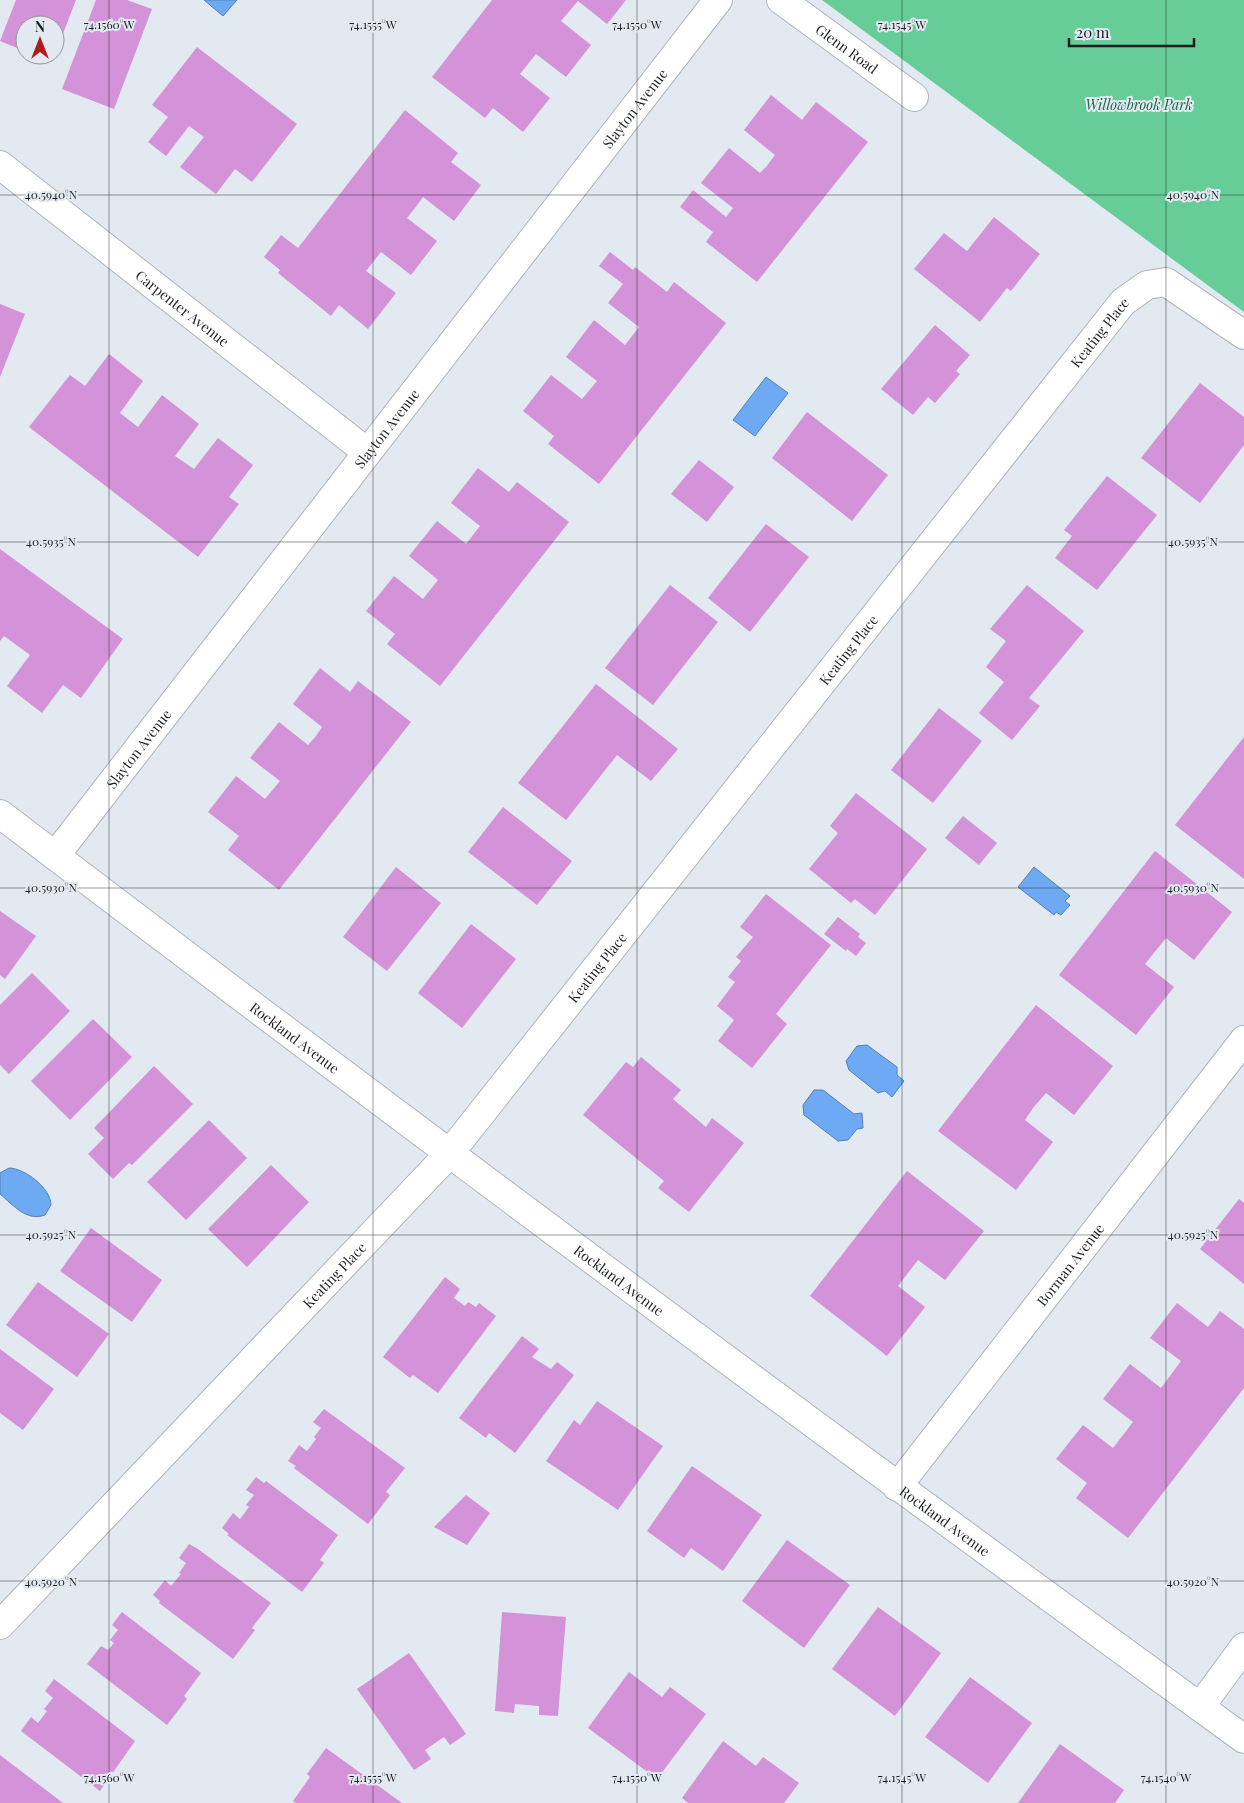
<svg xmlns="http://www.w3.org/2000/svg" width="1244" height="1803" font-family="'Playfair Display',serif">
<rect width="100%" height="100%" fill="#e2e9f0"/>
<path fill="#66cd99" d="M 822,0 L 1244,0 L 1244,312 Z"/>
<g fill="#6daaf3" stroke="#5480b4">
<path d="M 204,0 L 237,0 L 223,16 Z"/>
<path d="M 766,377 L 788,393 L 755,436 L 733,420 Z"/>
<path d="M 1034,867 L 1070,896 L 1065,901 L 1070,905 L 1061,915 L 1056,912 L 1054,915 L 1018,887 Z"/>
<path d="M 867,1045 L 897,1067 L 897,1075 L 904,1081 L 892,1097 L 885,1091 L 878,1093 L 849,1070 L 846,1061 L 857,1046 Z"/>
<path d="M 814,1090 L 823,1090 L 854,1114 L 862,1113 L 863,1128 L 857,1129 L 848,1140 L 838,1141 L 804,1115 L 803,1105 Z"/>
<path d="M 9,1168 C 24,1168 51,1188 51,1205 L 45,1215 C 27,1222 13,1205 0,1194 L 0,1173 Z"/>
</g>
<g fill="#d492d9">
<path d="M 16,0 L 76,0 L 55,54 L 55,25 L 25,25 L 25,51 L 0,41 Z"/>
<path d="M 96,0 L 127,0 L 152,9 L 114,109 L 62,89 Z"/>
<path d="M 492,0 L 626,0 L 607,24 L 578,1 L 561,21 L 591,45 L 566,77 L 536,54 L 520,74 L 550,98 L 523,132 L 493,108 L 485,118 L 432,77 Z"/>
<path d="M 197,47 L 297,124 L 252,182 L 235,169 L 216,194 L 180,167 L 204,137 L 189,126 L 166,156 L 148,142 L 168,117 L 152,105 Z"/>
<path d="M 35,55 L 55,55 L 52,62 Z"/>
<path d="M 771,95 L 802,120 L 816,102 L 868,142 L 757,282 L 706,242 L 713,232 L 680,207 L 693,190 L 726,217 L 730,212 L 733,208 L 701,183 L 729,148 L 760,173 L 766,167 L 775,155 L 744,130 Z"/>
<path d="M 405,110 L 458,153 L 451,162 L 481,185 L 454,221 L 423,197 L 415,208 L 407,218 L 437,241 L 411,275 L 381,252 L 366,271 L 396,293 L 368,329 L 339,305 L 331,316 L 278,273 L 280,270 L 264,257 L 281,235 L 298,248 Z"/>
<path d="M 994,217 L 1040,254 L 1011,291 L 1007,288 L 980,322 L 914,269 L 944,233 L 967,251 Z"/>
<path d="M 610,252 L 633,270 L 635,267 L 667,292 L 674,282 L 726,323 L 599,484 L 548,444 L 554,436 L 523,411 L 551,375 L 582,399 L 597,381 L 566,357 L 594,320 L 625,345 L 639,327 L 608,303 L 623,284 L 599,266 Z"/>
<path d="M 0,304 L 25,314 L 0,377 Z"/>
<path d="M 935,325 L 970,355 L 956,371 L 960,374 L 935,403 L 928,397 L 913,415 L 881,389 Z"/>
<path d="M 109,354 L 143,381 L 120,413 L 138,427 L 162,395 L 199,424 L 175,456 L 194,469 L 218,438 L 253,465 L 229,497 L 239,504 L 198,557 L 29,427 L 70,375 L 85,386 Z"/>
<path d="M 1200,383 L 1244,417 L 1244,445 L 1200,503 L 1141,458 Z"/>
<path d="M 807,412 L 888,475 L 852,521 L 772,458 Z"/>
<path d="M 699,460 L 734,487 L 707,522 L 671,494 Z"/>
<path d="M 478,468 L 509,492 L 517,482 L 569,522 L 440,686 L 387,644 L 395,634 L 366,611 L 394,576 L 423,599 L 438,580 L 409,556 L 437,521 L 466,544 L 480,526 L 451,503 Z"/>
<path d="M 1107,476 L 1157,515 L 1097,590 L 1055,558 L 1072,536 L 1064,530 Z"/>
<path d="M 766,524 L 809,557 L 750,632 L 708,598 Z"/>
<path d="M 0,549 L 123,639 L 81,698 L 63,685 L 42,713 L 7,686 L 30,655 L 4,636 L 0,641 Z"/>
<path d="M 670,585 L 718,622 L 653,705 L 605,668 Z"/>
<path d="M 1027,585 L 1084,631 L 1029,698 L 1040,706 L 1012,740 L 979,713 L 1004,682 L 986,667 L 1006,641 L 990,629 Z"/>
<path d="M 320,668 L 350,692 L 358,681 L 411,722 L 279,890 L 228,850 L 239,836 L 208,812 L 236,776 L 265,799 L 280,781 L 250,758 L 279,722 L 308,745 L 316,736 L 322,727 L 293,704 Z"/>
<path d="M 596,684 L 678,749 L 651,781 L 617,755 L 566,820 L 518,783 Z"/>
<path d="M 939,708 L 982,741 L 933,803 L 891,770 Z"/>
<path d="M 1244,737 L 1244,879 L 1175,825 Z"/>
<path d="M 856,793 L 927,849 L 875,915 L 855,899 L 851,903 L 809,869 L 838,833 L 830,826 Z"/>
<path d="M 503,807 L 572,861 L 537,905 L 468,852 Z"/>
<path d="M 963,816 L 997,843 L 979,865 L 945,838 Z"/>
<path d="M 1155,851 L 1232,912 L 1194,960 L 1166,938 L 1145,964 L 1174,987 L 1136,1035 L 1059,975 Z"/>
<path d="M 396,867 L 441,903 L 387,971 L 343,937 Z"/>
<path d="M 766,894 L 831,945 L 776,1014 L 787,1024 L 752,1068 L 718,1041 L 734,1020 L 717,1006 L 735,982 L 728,977 L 741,961 L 736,957 L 753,937 L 740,927 Z"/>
<path d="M 0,911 L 36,936 L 5,979 L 0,975 Z"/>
<path d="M 838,917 L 860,934 L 858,937 L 866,943 L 856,956 L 847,949 L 846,951 L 824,934 Z"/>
<path d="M 471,924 L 516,959 L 462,1028 L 418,993 Z"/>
<path d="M 32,973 L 70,1011 L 9,1074 L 0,1065 L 0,1005 Z"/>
<path d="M 1036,1005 L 1113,1066 L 1074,1115 L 1046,1093 L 1033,1108 L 1025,1120 L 1053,1142 L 1016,1190 L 938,1131 Z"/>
<path d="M 93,1019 L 132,1057 L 70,1120 L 31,1081 Z"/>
<path d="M 641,1057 L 681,1090 L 673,1099 L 706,1127 L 712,1118 L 744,1143 L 689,1212 L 658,1188 L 664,1181 L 583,1115 L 626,1062 L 633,1067 Z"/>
<path d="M 154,1066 L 193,1104 L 132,1165 L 129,1163 L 113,1179 L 88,1154 L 104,1138 L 94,1128 Z"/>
<path d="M 209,1120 L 247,1158 L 186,1220 L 147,1182 Z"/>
<path d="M 271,1165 L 309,1202 L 247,1267 L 208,1229 Z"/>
<path d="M 907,1171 L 984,1231 L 945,1280 L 918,1260 L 898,1286 L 925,1307 L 887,1356 L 810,1296 Z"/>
<path d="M 1239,1199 L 1244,1203 L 1244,1284 L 1200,1249 Z"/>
<path d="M 91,1228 L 162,1280 L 132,1322 L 60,1271 Z"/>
<path d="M 445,1277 L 460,1289 L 454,1298 L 465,1306 L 468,1302 L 476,1307 L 479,1303 L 496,1316 L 438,1393 L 413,1375 L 410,1378 L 383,1357 Z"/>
<path d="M 38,1282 L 109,1334 L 77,1377 L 6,1325 Z"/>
<path d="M 1177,1303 L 1208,1327 L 1220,1311 L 1244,1329 L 1244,1388 L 1128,1538 L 1076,1498 L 1087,1483 L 1056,1459 L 1083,1425 L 1113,1448 L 1133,1422 L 1103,1399 L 1130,1364 L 1161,1388 L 1181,1361 L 1150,1338 Z"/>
<path d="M 522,1336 L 539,1349 L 532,1357 L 551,1369 L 557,1362 L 574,1375 L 515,1453 L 489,1433 L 486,1438 L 459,1418 Z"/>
<path d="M 0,1349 L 54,1389 L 23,1430 L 0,1413 Z"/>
<path d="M 597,1401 L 663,1446 L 618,1510 L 546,1461 L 574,1420 L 580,1425 Z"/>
<path d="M 324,1409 L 405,1468 L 386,1492 L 390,1495 L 368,1524 L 294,1468 L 296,1466 L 288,1461 L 299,1445 L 307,1451 L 316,1439 L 314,1437 L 321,1428 L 313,1422 Z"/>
<path d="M 692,1466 L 762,1515 L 723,1571 L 691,1548 L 684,1558 L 647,1531 Z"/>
<path d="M 256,1477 L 264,1483 L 266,1481 L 338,1535 L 320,1560 L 324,1563 L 302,1592 L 227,1535 L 229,1534 L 222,1528 L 233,1513 L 240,1519 L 249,1507 L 246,1505 L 254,1495 L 246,1490 Z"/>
<path d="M 466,1495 L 490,1513 L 467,1545 L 434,1527 Z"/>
<path d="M 787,1540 L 850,1585 L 804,1648 L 742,1601 Z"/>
<path d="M 189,1544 L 198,1549 L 271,1603 L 252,1628 L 255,1630 L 233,1659 L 159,1603 L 160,1601 L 153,1595 L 165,1580 L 171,1586 L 181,1574 L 179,1573 L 186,1563 L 179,1558 Z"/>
<path d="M 878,1607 L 941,1653 L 895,1716 L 832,1669 Z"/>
<path d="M 122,1612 L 201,1673 L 184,1696 L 187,1699 L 167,1725 L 87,1664 L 101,1646 L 108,1650 L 114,1643 L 110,1640 L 118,1630 L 112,1625 Z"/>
<path d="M 502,1612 L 566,1617 L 558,1716 L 539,1715 L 539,1706 L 515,1704 L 514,1713 L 495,1711 Z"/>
<path d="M 409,1653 L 466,1734 L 450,1745 L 444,1737 L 425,1750 L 431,1759 L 414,1770 L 357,1689 Z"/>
<path d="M 629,1672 L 662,1697 L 670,1687 L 706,1714 L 657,1779 L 588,1728 Z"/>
<path d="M 970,1677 L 1032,1723 L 988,1783 L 925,1737 Z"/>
<path d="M 54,1679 L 135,1741 L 100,1791 L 21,1731 L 31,1717 L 38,1723 L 47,1711 L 44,1709 L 53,1698 L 45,1691 Z"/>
<path d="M 723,1741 L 756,1766 L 763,1757 L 799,1783 L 784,1803 L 688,1803 L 682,1798 Z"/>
<path d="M 1060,1744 L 1124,1790 L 1115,1803 L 1018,1803 Z"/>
<path d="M 326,1748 L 402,1803 L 296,1803 L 293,1801 L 310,1777 L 307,1774 Z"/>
<path d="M 0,1755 L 63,1803 L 0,1803 Z"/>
</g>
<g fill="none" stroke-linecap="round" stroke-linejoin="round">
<g stroke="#adb4bb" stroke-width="30">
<g id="street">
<path id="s1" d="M 781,0 L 914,97"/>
<path id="s2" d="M 0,165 L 367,452"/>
<path id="s3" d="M 55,856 L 718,0"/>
<path id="s4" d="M 897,1487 L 1244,1040"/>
<path id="s5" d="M 0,1625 L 449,1154 L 1123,302 L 1147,285 L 1166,282 L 1244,335"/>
<path d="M 1200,1707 L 1244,1647"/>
</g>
</g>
<g stroke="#adb4bb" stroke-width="30">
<g id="secondary">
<path id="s6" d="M 0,814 C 411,1127 826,1435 1244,1739"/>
</g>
</g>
<use href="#street" stroke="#fff" stroke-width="28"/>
<use href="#secondary" stroke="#fff" stroke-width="28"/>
</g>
<path fill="none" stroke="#1b1e21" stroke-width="1" stroke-opacity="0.45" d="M 109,0 L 109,1803M 373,0 L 373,1803M 637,0 L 637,1803M 902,0 L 902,1803M 1166,0 L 1166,1803M 0,195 L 1244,195M 0,542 L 1244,542M 0,888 L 1244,888M 0,1235 L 1244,1235M 0,1581 L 1244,1581"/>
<g text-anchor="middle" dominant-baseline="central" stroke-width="4" stroke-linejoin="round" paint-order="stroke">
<g font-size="14" fill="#1b1e21" stroke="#e2e9f0">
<text stroke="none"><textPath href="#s1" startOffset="82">Glenn Road</textPath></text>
<text stroke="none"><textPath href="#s3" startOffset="946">Slayton Avenue</textPath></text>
<text stroke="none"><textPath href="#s2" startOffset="232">Carpenter Avenue</textPath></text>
<text stroke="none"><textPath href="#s5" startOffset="1699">Keating Place</textPath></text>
<text stroke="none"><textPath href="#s3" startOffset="541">Slayton Avenue</textPath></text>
<text stroke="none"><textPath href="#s5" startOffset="1294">Keating Place</textPath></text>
<text stroke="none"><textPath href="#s3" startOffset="136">Slayton Avenue</textPath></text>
<text stroke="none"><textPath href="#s5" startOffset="889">Keating Place</textPath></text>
<text stroke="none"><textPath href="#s6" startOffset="370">Rockland Avenue</textPath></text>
<text stroke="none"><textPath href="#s4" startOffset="282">Borman Avenue</textPath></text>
<text stroke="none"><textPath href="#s5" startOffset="484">Keating Place</textPath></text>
<text stroke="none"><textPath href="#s6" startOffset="775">Rockland Avenue</textPath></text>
<text stroke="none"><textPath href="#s6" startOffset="1180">Rockland Avenue</textPath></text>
</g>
<g font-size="14" font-style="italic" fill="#1a6644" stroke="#e2e9f0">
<text x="1139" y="104">Willowbrook Park</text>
</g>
</g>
<g font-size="12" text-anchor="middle" fill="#1b1e21" stroke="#e2e9f0" stroke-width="4" stroke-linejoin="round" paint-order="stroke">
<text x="109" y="29">74.1560°W</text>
<text x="373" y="29">74.1555°W</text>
<text x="637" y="29">74.1550°W</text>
<text x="902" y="29">74.1545°W</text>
<text x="51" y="199">40.5940°N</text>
<text x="1193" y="199">40.5940°N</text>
<text x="51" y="546">40.5935°N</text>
<text x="1193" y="546">40.5935°N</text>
<text x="51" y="892">40.5930°N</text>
<text x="1193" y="892">40.5930°N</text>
<text x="51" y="1239">40.5925°N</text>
<text x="1193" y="1239">40.5925°N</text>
<text x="51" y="1586">40.5920°N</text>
<text x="1193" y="1586">40.5920°N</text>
<text x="109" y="1782">74.1560°W</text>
<text x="373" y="1782">74.1555°W</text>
<text x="637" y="1782">74.1550°W</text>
<text x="902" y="1782">74.1545°W</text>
<text x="1166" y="1782">74.1540°W</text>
</g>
<g transform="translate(40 40)"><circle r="24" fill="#e2e9f0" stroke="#92989d"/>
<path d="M0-4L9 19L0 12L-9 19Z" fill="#ae1d1d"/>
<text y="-8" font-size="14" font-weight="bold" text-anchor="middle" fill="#1b1e21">N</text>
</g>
<path d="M1069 38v8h125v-8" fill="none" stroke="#1b1e21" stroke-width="2.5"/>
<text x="1076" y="38" font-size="15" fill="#1b1e21" stroke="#e2e9f0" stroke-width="4" paint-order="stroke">20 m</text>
</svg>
